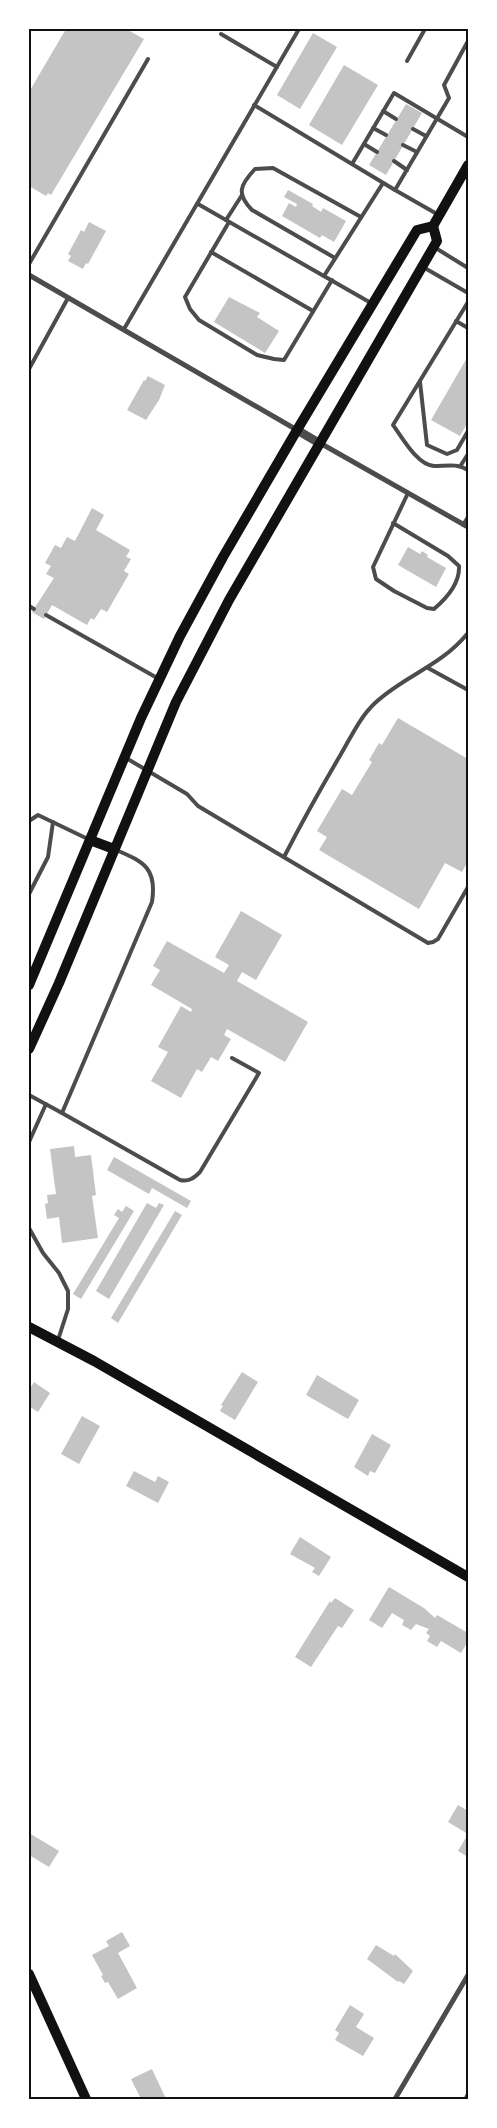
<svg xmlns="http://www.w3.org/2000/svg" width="497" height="2128" font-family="'Crimson Pro',serif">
<rect width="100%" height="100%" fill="#fff"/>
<g fill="#c4c4c4">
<path d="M 66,29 L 126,29 L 144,39 L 51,195 L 48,193 L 46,196 L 29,186 L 29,92 Z"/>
<path d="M 313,33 L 337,47 L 300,109 L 277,95 Z"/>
<path d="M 344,65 L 378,85 L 342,145 L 309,125 Z"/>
<path d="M 406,104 L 422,113 L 386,175 L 369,165 Z"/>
<path d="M 288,190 L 313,204 L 312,206 L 321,212 L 323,208 L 346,221 L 334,242 L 322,235 L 320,238 L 282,216 L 289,203 L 296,207 L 297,204 L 284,197 Z"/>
<path d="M 89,222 L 106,231 L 88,264 L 86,263 L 83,269 L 68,261 L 71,256 L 68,254 L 81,230 L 84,232 Z"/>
<path d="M 229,297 L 260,313 L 257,317 L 279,331 L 265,353 L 214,322 Z"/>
<path d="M 468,356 L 468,422 L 460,436 L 431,420 Z"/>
<path d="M 148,376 L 165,385 L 159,400 L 146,420 L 127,410 L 144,380 L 145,381 Z"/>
<path d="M 92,508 L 104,515 L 96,530 L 130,550 L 126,557 L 131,559 L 124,571 L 129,574 L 107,612 L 101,609 L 94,620 L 91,618 L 87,625 L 52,605 L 44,619 L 32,612 L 54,578 L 46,574 L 51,566 L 45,563 L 55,545 L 61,548 L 67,537 L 75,541 Z"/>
<path d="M 408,547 L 420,554 L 422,551 L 428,555 L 427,557 L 446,568 L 436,587 L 398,565 Z"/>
<path d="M 398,718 L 468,759 L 468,825 L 466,829 L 468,831 L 468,861 L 462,872 L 445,863 L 419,909 L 319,850 L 327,837 L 317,831 L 342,789 L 352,795 L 372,762 L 369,760 L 379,743 L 382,745 Z"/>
<path d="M 241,911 L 282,935 L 256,980 L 242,972 L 237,981 L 308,1022 L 285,1062 L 227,1029 L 224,1035 L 231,1039 L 218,1061 L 211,1057 L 202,1072 L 197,1069 L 181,1098 L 151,1081 L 168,1052 L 158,1047 L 181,1006 L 191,1012 L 192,1009 L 151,985 L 160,970 L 153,966 L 167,941 L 224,973 L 229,965 L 215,957 Z"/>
<path d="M 74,1146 L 75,1157 L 91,1155 L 96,1195 L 92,1196 L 98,1238 L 62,1243 L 59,1217 L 47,1219 L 45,1204 L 48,1203 L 47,1195 L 56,1194 L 50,1149 Z"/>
<path d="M 114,1157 L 191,1201 L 187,1208 L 152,1188 L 149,1194 L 107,1170 Z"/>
<path d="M 147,1203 L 156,1208 L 159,1203 L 164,1205 L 109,1299 L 96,1291 Z"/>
<path d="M 126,1206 L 134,1211 L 81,1299 L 73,1294 L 119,1218 L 114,1215 L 118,1209 L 122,1212 Z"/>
<path d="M 175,1211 L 182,1215 L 118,1323 L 111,1318 Z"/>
<path d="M 242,1372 L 258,1382 L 235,1420 L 220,1411 L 223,1406 L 221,1405 Z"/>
<path d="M 317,1375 L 359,1400 L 348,1419 L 306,1395 Z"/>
<path d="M 34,1382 L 50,1393 L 38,1412 L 30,1407 L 29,1409 L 29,1390 Z"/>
<path d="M 82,1416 L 100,1426 L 79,1464 L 61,1454 Z"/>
<path d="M 372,1434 L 391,1445 L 375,1473 L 370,1471 L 368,1476 L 354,1467 Z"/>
<path d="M 134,1471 L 155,1482 L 158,1476 L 169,1482 L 158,1503 L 126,1486 Z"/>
<path d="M 300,1537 L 331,1557 L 319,1576 L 312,1572 L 315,1568 L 290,1554 Z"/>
<path d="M 389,1587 L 424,1608 L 435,1618 L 437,1615 L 468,1633 L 468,1641 L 461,1653 L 441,1641 L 437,1647 L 427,1641 L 430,1636 L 426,1633 L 429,1629 L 416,1624 L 411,1630 L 402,1625 L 404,1620 L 392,1613 L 382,1628 L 369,1620 Z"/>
<path d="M 335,1598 L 354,1610 L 342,1628 L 338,1626 L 311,1667 L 295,1657 L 330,1601 L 331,1603 Z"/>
<path d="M 458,1805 L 468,1811 L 466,1817 L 468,1819 L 468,1857 L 458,1851 L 468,1834 L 448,1822 Z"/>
<path d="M 29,1833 L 59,1851 L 49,1867 L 29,1855 Z"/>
<path d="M 122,1932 L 130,1946 L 118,1953 L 137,1988 L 118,1999 L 108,1982 L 105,1983 L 101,1976 L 103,1975 L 92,1955 L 109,1946 L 106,1941 Z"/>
<path d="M 376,1945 L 394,1956 L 395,1954 L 413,1971 L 404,1984 L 399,1981 L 398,1982 L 367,1959 Z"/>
<path d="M 350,2005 L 364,2014 L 356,2027 L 374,2038 L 363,2056 L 335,2040 L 339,2033 L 335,2030 Z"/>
<path d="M 152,2069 L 166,2099 L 141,2099 L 131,2079 Z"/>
</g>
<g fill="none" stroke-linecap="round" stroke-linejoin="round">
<g stroke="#4c4c4c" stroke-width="4">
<path d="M 221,34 L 277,67"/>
<path d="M 407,61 L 425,29"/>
<path d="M 254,105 L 395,190"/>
<path d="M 383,111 L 396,119"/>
<path d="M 373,128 L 386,135"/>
<path d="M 413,129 L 426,136"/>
<path d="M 364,144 L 377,152"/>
<path d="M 403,145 L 417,152"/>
<path d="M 394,161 L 407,170"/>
<path d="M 352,164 L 394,93 L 468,137"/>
<path d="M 198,204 L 371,303"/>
<path d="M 437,214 L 395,190 L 449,98 L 444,85 L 468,41"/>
<path d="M 226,220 L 242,195"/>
<path d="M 229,222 L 185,297 L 190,309 L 199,320 L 257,355 L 274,359 L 284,360 L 332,280"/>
<path d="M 434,247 L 468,268"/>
<path d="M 211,252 L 313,311"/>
<path d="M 335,258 L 252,210 C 236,194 240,185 255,169 L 273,168 L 361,217"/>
<path d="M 29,264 L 148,59"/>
<path d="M 423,267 L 468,293"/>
<path d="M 324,276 L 383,183"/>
<path d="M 468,302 L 393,425 C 402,437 417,465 434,466 C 446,466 457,463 468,470"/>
<path d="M 456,321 L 468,328"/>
<path d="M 124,329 L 299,29"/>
<path d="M 29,369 L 68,298"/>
<path d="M 420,382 L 427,445 L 447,454 L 457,450 L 468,431"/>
<path d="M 461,465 L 468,454"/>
<path d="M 393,523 L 448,556 L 459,566 C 460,584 447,598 434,609 L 427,608 L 394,591 L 376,579 L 373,567 L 408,493"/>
<path d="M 463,525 L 468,517"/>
<path d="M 29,606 L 34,609"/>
<path d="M 46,615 L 159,679"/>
<path d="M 428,668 L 468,690"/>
<path d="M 126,758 L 187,794 L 198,806 L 428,943 L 433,942 L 438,939 L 468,887"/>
<path d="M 29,821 L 38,815 L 90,840"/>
<path d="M 284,857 C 302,822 321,788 341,754 C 351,737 360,717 375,703 C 405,675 440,667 468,633"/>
<path d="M 29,894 L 48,857 L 53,822"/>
<path d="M 29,1095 L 62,1113 L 152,902 C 157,869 145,862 116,850"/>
<path d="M 62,1113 L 180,1180 C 189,1182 194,1178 200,1172 L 259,1073 L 232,1058"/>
<path d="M 29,1142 L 46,1104"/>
<path d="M 29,1228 L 43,1253 L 59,1273 L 68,1291 L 68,1309 L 58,1340"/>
</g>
<g stroke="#4c4c4c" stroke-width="5">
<path d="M 29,275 L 297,430"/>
<path d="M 320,443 L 468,527"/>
<path d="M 395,2099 L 468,1975"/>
<path d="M 466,2099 L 468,2095"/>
</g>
<path stroke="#4c4c4c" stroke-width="9" d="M 297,430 L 319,443"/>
<g stroke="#111" stroke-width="10">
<path d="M 90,840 L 114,849"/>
<path d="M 29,985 L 141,718 L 180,636 L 223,557 L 297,430 L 417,230 L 433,226 L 468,165"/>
<path d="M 29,1049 L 59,983 L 176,702 L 229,600 L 437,241 L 433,226"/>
<path d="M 29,1327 L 94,1361 L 468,1577"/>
<path d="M 29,1974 L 86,2099"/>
</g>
</g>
<rect width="497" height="2128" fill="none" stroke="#ffffff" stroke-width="60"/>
<rect x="30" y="30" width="437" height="2068" fill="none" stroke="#111" stroke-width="2"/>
</svg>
